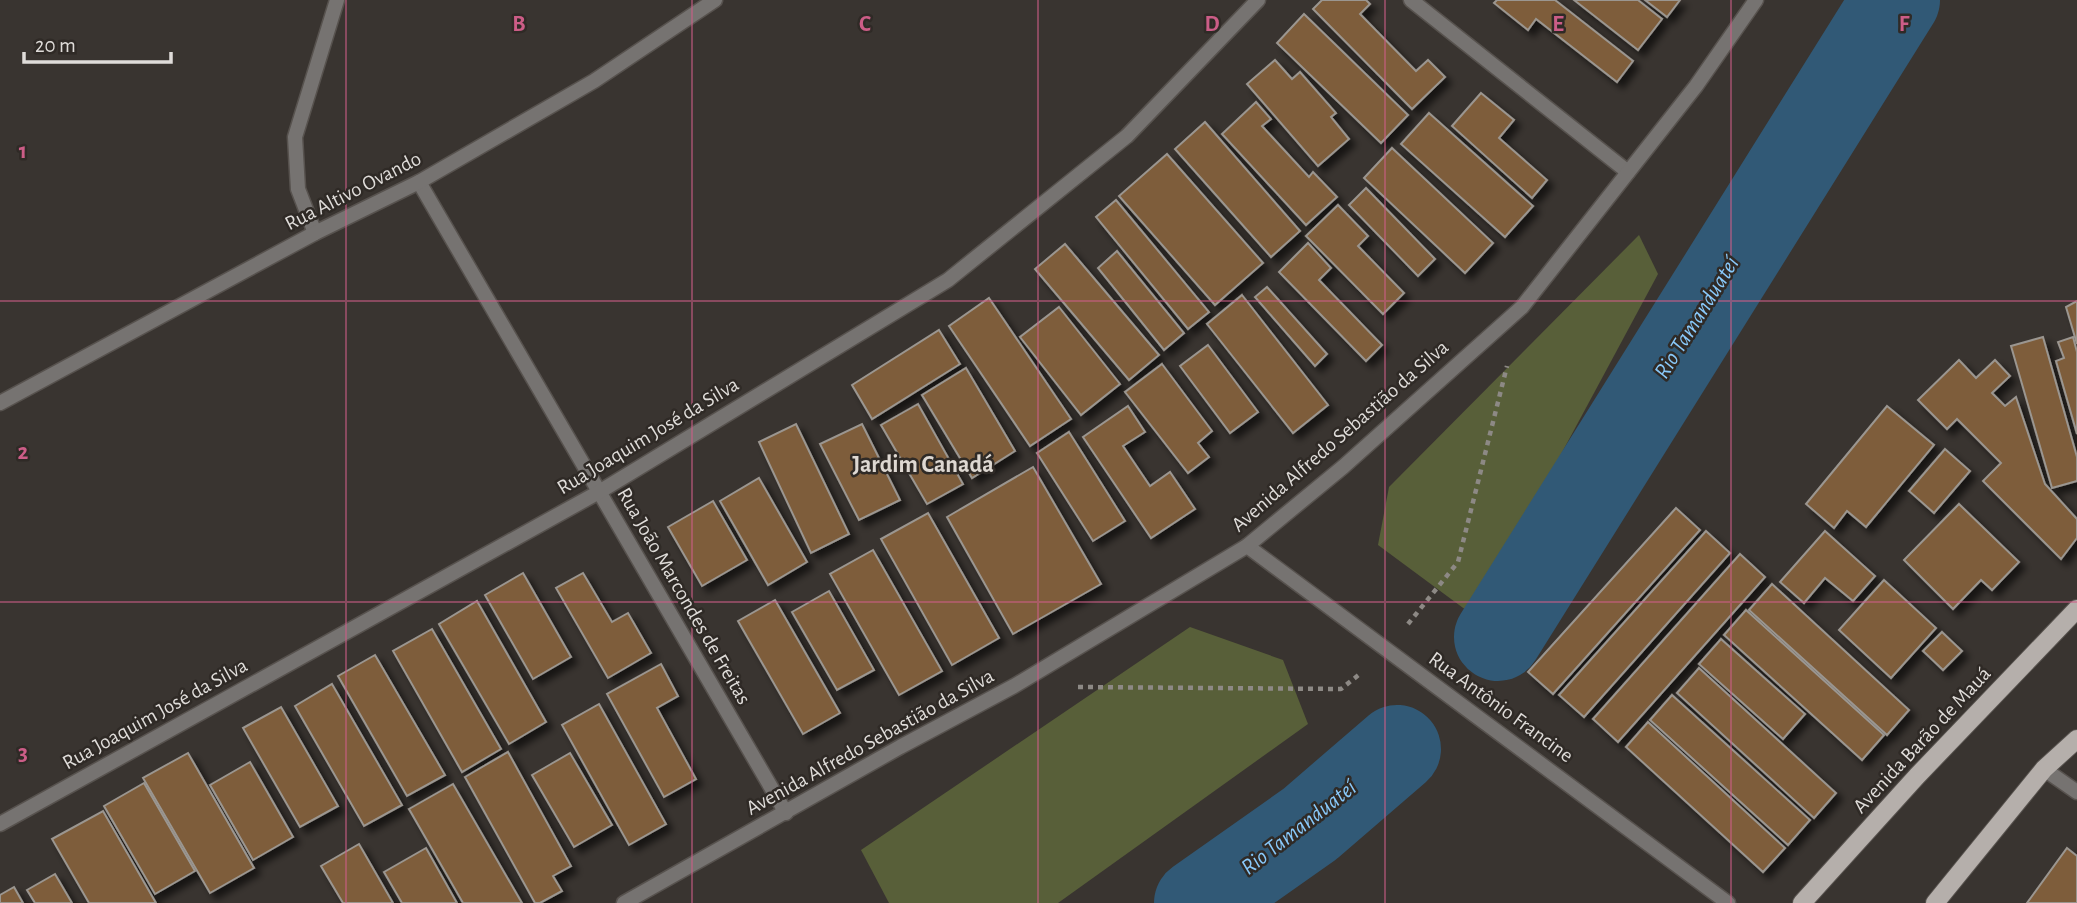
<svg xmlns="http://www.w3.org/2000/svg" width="2077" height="903" font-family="'Alegreya Sans',sans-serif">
<defs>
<filter id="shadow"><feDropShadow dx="6" dy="6" stdDeviation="3.5" flood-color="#0009"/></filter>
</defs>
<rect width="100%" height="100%" fill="#393430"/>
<g fill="#585f39">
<path d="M 1639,235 L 1658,274 L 1474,616 L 1378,545 L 1389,487 Z"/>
<path d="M 1190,627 L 1283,660 L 1308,724 L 1058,903 L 889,903 L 861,850 Z"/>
</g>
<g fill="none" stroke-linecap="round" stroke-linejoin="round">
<g stroke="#315976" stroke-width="88">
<path d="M 1498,637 L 1896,0"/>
<path d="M 1198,903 L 1310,824 L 1397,749"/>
</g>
</g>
<g fill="#7e5d3a" stroke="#9b9690" stroke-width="2" filter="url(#shadow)">
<path d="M 1322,0 L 1366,0 L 1370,4 L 1360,14 L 1416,71 L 1428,60 L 1445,77 L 1412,109 L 1313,9 Z"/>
<path d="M 1497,0 L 1555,0 L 1633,61 L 1617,82 L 1536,19 L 1528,30 L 1494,3 Z"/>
<path d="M 1574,0 L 1638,0 L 1662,19 L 1638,50 Z"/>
<path d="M 1645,0 L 1680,0 L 1667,17 Z"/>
<path d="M 1304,14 L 1408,115 L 1381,143 L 1277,43 Z"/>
<path d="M 1275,60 L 1292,79 L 1300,72 L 1336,113 L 1331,117 L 1349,139 L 1318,166 L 1247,84 Z"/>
<path d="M 1481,93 L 1514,120 L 1499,138 L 1547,180 L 1532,198 L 1452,126 Z"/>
<path d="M 1256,102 L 1271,119 L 1262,126 L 1309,177 L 1313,172 L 1337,197 L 1306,225 L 1222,134 Z"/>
<path d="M 1429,113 L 1533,206 L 1505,237 L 1401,144 Z"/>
<path d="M 1205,122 L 1300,231 L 1271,257 L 1175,149 Z"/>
<path d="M 1392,148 L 1493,243 L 1465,273 L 1364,178 Z"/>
<path d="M 1167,154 L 1263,263 L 1215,305 L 1119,196 Z"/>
<path d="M 1366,188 L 1435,259 L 1418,276 L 1349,205 Z"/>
<path d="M 1116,200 L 1209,312 L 1188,329 L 1096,217 Z"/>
<path d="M 1338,205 L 1368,236 L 1358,246 L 1404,293 L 1383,314 L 1306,236 Z"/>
<path d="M 1308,243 L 1331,268 L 1319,280 L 1382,345 L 1366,361 L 1279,272 Z"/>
<path d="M 1065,244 L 1159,355 L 1129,380 L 1035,269 Z"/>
<path d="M 1117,251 L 1184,333 L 1164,350 L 1098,268 Z"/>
<path d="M 1267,287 L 1327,354 L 1315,366 L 1255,297 Z"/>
<path d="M 1242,295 L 1328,405 L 1293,433 L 1207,324 Z"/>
<path d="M 989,298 L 1071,419 L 1030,446 L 949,326 Z"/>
<path d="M 2077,301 L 2077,344 L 2066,307 Z"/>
<path d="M 1059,307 L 1120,384 L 1081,415 L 1020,337 Z"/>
<path d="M 939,330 L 960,364 L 872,419 L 852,385 Z"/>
<path d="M 2043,337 L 2077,457 L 2077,481 L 2052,488 L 2011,346 Z"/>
<path d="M 2073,337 L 2077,352 L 2077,434 L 2056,361 L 2064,358 L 2058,342 Z"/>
<path d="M 1208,345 L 1258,412 L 1230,433 L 1180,366 Z"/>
<path d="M 1959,360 L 1976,378 L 1995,360 L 2010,376 L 1992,393 L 2005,406 L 2016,397 L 2045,484 L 2077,519 L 2077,538 L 2061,559 L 1983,481 L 2001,463 L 1957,419 L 1947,429 L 1918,400 Z"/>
<path d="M 1162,364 L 1212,431 L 1198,443 L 1209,457 L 1188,473 L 1125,392 Z"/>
<path d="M 966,368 L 1015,451 L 972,478 L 922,395 Z"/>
<path d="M 918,404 L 963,484 L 927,504 L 881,425 Z"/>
<path d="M 1128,406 L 1145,432 L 1123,446 L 1150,486 L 1170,472 L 1195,509 L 1151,538 L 1083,437 Z"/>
<path d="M 1887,406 L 1934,445 L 1866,527 L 1847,511 L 1834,528 L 1806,504 Z"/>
<path d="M 796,424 L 849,534 L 811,553 L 759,442 Z"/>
<path d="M 862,424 L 900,500 L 859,520 L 820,444 Z"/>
<path d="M 1069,432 L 1125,521 L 1093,541 L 1037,453 Z"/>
<path d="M 1945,449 L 1970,471 L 1934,513 L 1909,491 Z"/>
<path d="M 1033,467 L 1101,584 L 1013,634 L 947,517 Z"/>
<path d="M 759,478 L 807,562 L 768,585 L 720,501 Z"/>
<path d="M 713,501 L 747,560 L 702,586 L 668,527 Z"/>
<path d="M 1959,504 L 2019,562 L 1992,590 L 1981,580 L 1953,609 L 1904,560 Z"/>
<path d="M 1676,508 L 1700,530 L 1553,694 L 1528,672 Z"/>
<path d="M 928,513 L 999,638 L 952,665 L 881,539 Z"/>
<path d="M 1706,531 L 1730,553 L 1584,717 L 1559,695 Z"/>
<path d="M 1825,531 L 1875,576 L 1853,601 L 1825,578 L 1804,603 L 1780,582 Z"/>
<path d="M 873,550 L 942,671 L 899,695 L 830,574 Z"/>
<path d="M 1740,554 L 1765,577 L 1618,742 L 1593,719 Z"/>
<path d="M 523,573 L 571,657 L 533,679 L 485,595 Z"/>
<path d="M 583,573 L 612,622 L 628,613 L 651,653 L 608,678 L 556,588 Z"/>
<path d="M 1884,580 L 1936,628 L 1891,678 L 1839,630 Z"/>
<path d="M 1772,584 L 1909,710 L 1887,735 L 1749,610 Z"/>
<path d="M 829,591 L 874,670 L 837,690 L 792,612 Z"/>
<path d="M 775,600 L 840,713 L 803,734 L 738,621 Z"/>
<path d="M 477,601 L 546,722 L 509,744 L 439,624 Z"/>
<path d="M 1746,610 L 1884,735 L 1862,760 L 1724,635 Z"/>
<path d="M 432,629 L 501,749 L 462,772 L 393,651 Z"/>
<path d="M 1942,632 L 1962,651 L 1943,670 L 1923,651 Z"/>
<path d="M 1721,639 L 1805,714 L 1783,739 L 1699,664 Z"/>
<path d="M 375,655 L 445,775 L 407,796 L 338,676 Z"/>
<path d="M 661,664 L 678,696 L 657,708 L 696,779 L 664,797 L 607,694 Z"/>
<path d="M 1699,668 L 1836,793 L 1814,818 L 1677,693 Z"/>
<path d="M 332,684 L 402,805 L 364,826 L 295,706 Z"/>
<path d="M 1672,695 L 1810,820 L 1788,845 L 1650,720 Z"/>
<path d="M 599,704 L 666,824 L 629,845 L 562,725 Z"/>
<path d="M 281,707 L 338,806 L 300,827 L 243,728 Z"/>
<path d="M 1648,722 L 1785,848 L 1763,872 L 1626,747 Z"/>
<path d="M 508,752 L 571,866 L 553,876 L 562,891 L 540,903 L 535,903 L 465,777 Z"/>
<path d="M 188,753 L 254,868 L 210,893 L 143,778 Z"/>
<path d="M 570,753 L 612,825 L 574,847 L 532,775 Z"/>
<path d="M 250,762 L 293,837 L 253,860 L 210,785 Z"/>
<path d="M 144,783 L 195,871 L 155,894 L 104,806 Z"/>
<path d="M 453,784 L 522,903 L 463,903 L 409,809 Z"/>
<path d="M 103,811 L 156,903 L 89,903 L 52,839 Z"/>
<path d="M 359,844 L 393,903 L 343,903 L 321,866 Z"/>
<path d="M 426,848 L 457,903 L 402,903 L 384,872 Z"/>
<path d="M 2067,848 L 2077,856 L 2077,903 L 2027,903 Z"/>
<path d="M 55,874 L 72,903 L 35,903 L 27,890 Z"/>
<path d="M 14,887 L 23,903 L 0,903 L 0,895 Z"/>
</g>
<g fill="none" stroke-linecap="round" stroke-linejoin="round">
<g stroke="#57524e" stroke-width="17">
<g id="minor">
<path d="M 1411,0 L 1628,172"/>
<path d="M 419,182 L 786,813"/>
<path d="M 315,233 L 298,189 L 295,137 L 337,0"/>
<path d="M 0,403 L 315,233 L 419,182 L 594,81 L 715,0"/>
<path d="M 1247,546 L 1728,903"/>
<path d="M 2044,769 L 2077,792"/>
<path d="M 0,824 L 599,492 L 948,280 L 1127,136 L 1258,0"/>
<path d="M 624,903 L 900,747 L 1014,686 L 1247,546 L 1343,467 L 1522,307 L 1696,86 L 1756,0"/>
</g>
</g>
<g stroke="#57524e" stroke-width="20">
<g id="primary">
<path d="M 1802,903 L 1917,776 L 2077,609"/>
<path d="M 1935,903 L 2044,769 L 2077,739"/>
</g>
</g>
<g stroke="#8d8985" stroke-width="4.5" stroke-dasharray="5 5" stroke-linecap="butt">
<path d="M 1408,624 L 1458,562 L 1507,366"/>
<path d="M 1078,687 L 1341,689 L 1361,673"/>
</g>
<use href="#minor" stroke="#767371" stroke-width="14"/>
<use href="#primary" stroke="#b5afab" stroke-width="18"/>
</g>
<path fill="none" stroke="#cc5d87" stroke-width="2" stroke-opacity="0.55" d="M 346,0 L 346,903M 692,0 L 692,903M 1038,0 L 1038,903M 1385,0 L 1385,903M 1731,0 L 1731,903M 0,301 L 2077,301M 0,602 L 2077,602"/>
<g text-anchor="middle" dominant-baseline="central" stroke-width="5" stroke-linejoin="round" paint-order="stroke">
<g font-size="21" fill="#dfdcd9" stroke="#2f2a26">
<text transform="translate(353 191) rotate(-27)">Rua Altivo Ovando</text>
<text transform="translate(648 436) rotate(-31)">Rua Joaquim José da Silva</text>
<text transform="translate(1340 436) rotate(-41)">Avenida Alfredo Sebastião da Silva</text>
<text transform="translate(684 596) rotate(60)">Rua João Marcondes de Freitas</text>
<text transform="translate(1501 707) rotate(36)">Rua Antônio Francine</text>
<text transform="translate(155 714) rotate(-29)">Rua Joaquim José da Silva</text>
<text transform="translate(1922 740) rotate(-47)">Avenida Barão de Mauá</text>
<text transform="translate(870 742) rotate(-29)">Avenida Alfredo Sebastião da Silva</text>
</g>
<g font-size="23" font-style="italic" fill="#89c9fa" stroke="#2f2a26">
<text transform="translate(1697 318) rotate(-58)">Rio Tamanduateí</text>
<text transform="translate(1299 828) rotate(-38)">Rio Tamanduateí</text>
</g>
<g font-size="24" font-weight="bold" fill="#ded8d2" stroke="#2f2a26">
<text x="923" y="465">Jardim Canadá</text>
</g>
</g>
<g font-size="23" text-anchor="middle" font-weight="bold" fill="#cc5d87" stroke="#2f2a26" stroke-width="5" stroke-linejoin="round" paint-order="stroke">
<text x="519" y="31">B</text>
<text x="865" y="31">C</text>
<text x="1212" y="31">D</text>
<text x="1558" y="31">E</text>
<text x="1904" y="31">F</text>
<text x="23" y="158">1</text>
<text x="23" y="459">2</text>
<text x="23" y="760">3</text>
</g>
<path d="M24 52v10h147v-10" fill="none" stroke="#dfdcd9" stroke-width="3.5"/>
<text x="35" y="52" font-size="21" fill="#dfdcd9" stroke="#2f2a26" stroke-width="5" paint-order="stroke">20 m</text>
</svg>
